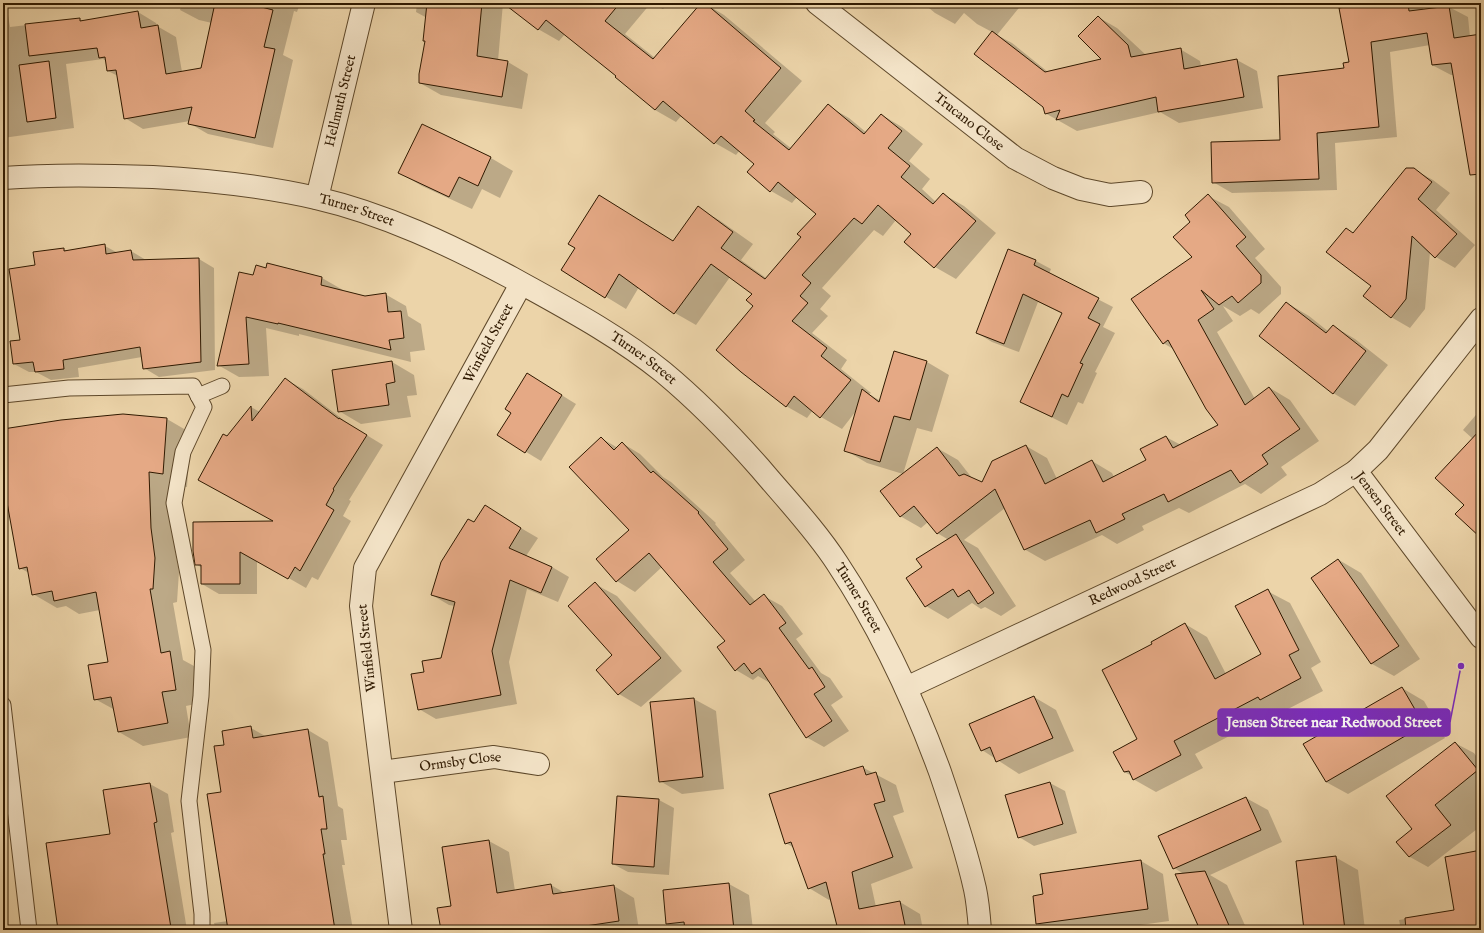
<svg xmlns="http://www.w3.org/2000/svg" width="1484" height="933" font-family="'IM FELL English',serif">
<rect width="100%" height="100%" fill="#ecd4a9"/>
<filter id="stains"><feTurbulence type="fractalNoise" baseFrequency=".005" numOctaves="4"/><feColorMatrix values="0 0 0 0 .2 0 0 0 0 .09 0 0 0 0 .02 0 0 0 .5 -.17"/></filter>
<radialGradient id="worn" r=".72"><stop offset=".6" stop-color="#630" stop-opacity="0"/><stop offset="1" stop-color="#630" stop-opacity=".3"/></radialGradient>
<g fill="#0003">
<path d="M 182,3 L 300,3 L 297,12 L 294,11 L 283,55 L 293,60 L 273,148 L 208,134 L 189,123 L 190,121 L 143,129 L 125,118 L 118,76 L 108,71 L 106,61 L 103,59 L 66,64 L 74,128 L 3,138 L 3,12 L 8,15 L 10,27 L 79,19 L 85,22 L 138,12 L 156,23 L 157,26 L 176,37 L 182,72 L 202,69 L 212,23 L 199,20 L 180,10 Z"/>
<path d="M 417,3 L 503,3 L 498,61 L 508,62 L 528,74 L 522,109 L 441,95 L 420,83 L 426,42 L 424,41 L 427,18 L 416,12 Z"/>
<path d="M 504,3 L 651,3 L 625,34 L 655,58 L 704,3 L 724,15 L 802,81 L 765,123 L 775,132 L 773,134 L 792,149 L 828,106 L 849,118 L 867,133 L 882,115 L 902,127 L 923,144 L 909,161 L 930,179 L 922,189 L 936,202 L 943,194 L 964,206 L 996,233 L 956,279 L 935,267 L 905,242 L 912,234 L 896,220 L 883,236 L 874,230 L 822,288 L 831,296 L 820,309 L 828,316 L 812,333 L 847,360 L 841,369 L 871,393 L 869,394 L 879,400 L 927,362 L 949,375 L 932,432 L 917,428 L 903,474 L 867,463 L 845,450 L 856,411 L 842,429 L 821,417 L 813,410 L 807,418 L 786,406 L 754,306 L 753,294 L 730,277 L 696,325 L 675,313 L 639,287 L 626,309 L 562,270 L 673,242 L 698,208 L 719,220 L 753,244 L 741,260 L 766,278 L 802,237 L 817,214 L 797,197 L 792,203 L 771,191 L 748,172 L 756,164 L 740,150 L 736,155 L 715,143 L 682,115 L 676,122 L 655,110 L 617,77 L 618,76 L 565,34 L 559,41 L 538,29 Z"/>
<path d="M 652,3 L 669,3 L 663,9 Z"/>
<path d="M 923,3 L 1021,3 L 1022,4 L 997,35 L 1012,43 L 1048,72 L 1103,59 L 1098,17 L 1117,28 L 1146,55 L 1180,49 L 1200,61 L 1201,66 L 1237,60 L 1257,71 L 1263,108 L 1179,123 L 1160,112 L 1077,131 L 1045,113 L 1044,106 L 992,32 L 977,24 L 964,13 L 955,24 L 935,13 Z"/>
<path d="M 1374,3 L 1416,3 L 1425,10 L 1449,7 L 1468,17 L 1470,37 L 1481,35 L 1481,171 L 1454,75 L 1451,75 L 1432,65 L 1430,45 L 1390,52 L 1397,137 L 1335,143 L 1337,190 L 1232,193 L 1213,182 L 1281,141 L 1350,63 Z"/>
<path d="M 422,125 L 491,158 L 513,171 L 500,198 L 482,189 L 472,209 L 422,186 L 400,173 Z"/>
<path d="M 1413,169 L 1433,180 L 1450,193 L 1436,210 L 1475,245 L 1455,268 L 1436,257 L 1430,252 L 1425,309 L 1410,328 L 1391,317 L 1372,286 L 1354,234 Z"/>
<path d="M 1208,196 L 1229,207 L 1265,249 L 1255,258 L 1281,287 L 1281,294 L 1259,314 L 1251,309 L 1240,316 L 1223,306 L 1233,321 L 1217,332 L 1255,399 L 1270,388 L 1290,400 L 1319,441 L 1281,467 L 1287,475 L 1261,494 L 1245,484 L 1189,513 L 1179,508 L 1142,526 L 1144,530 L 1117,544 L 1102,535 L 1045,561 L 1024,549 L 1005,508 L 964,540 L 978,548 L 1016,606 L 1001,616 L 985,607 L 981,609 L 972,603 L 948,619 L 926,606 L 923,568 L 949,540 L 937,533 L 928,522 L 921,528 L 900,516 L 937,448 L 958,460 L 972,478 L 983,483 L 1026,446 L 1047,458 L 1057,479 L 1092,461 L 1112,473 L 1114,477 L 1148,461 L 1166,437 L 1181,445 L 1220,426 L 1175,350 L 1163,343 L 1193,257 L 1192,222 Z"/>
<path d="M 105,246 L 118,253 L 131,251 L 146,260 L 199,259 L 214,268 L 215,370 L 159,377 L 144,368 L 142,357 L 78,368 L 79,377 L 51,380 L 36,372 L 29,372 L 14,364 L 21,341 L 36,266 L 63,249 L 67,251 Z"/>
<path d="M 1008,250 L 1036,261 L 1051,269 L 1049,274 L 1113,307 L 1103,327 L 1115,333 L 1095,372 L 1097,373 L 1083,404 L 1078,402 L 1067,425 L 1021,402 L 1063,314 L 1038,302 L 1019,352 L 992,342 L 977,333 Z"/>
<path d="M 268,265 L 322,278 L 343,290 L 343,292 L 365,297 L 385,294 L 406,306 L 408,316 L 421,324 L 425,350 L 410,352 L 411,362 L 299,334 L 299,336 L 266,328 L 269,376 L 239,377 L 218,365 L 254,276 L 267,269 Z"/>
<path d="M 1287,303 L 1309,316 L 1329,332 L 1333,326 L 1355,339 L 1388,365 L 1355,406 L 1333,393 Z"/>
<path d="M 392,362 L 414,375 L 417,395 L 407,396 L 411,417 L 361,424 L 339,411 Z"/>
<path d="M 285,379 L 303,389 L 350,425 L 383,445 L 349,500 L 351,501 L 343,516 L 351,521 L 318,580 L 312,577 L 306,588 L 257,560 L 257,594 L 219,594 L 202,584 L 202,568 L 196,564 L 276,522 L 227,437 L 251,407 L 260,412 Z"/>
<path d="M 542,383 L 576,404 L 541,461 L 498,435 Z"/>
<path d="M 1481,409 L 1481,537 L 1465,505 L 1473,439 L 1463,430 Z"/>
<path d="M 123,415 L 167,419 L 191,433 L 187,487 L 172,486 L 174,543 L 179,572 L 177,602 L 173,603 L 183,660 L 194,666 L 200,703 L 186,706 L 191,737 L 143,746 L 119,732 L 115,710 L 95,699 L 109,662 L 100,610 L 79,614 L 66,606 L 57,608 L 33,594 L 29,573 L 20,568 L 8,504 L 3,505 L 3,430 Z"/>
<path d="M 601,438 L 618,448 L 622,443 L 640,454 L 663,477 L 671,482 L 716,523 L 715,524 L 745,560 L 730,573 L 756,602 L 764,596 L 782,606 L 803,634 L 796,639 L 821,673 L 830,678 L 843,697 L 831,705 L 849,731 L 824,747 L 806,737 L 770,683 L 758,676 L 753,680 L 736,670 L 726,641 L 662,567 L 635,592 L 617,581 L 598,559 L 631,530 Z"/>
<path d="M 502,517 L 538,538 L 526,556 L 552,567 L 569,577 L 558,602 L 527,589 L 509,662 L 517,704 L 436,719 L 419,709 L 425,672 L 442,659 L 455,606 L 449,605 L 432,595 L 475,524 Z"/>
<path d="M 1339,560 L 1361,573 L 1420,659 L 1394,676 L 1372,664 L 1313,578 Z"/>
<path d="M 595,584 L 617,596 L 682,671 L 641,707 L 619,694 L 597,670 L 613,656 Z"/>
<path d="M 1267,591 L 1290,603 L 1321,662 L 1311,668 L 1323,691 L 1282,712 L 1279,710 L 1195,754 L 1203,768 L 1156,792 L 1133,779 L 1132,776 L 1124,772 L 1139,740 L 1154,644 L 1185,624 L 1207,637 L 1226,674 L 1262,654 Z"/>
<path d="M 1402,688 L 1424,701 L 1445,738 L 1348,794 L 1326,782 Z"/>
<path d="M 1034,697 L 1056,710 L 1074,751 L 1019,774 L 982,750 Z"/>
<path d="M 694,699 L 716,711 L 724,789 L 682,794 L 660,781 Z"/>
<path d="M 251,728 L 267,737 L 308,730 L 328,742 L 338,806 L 343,809 L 347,840 L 341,840 L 345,865 L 342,865 L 353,930 L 216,930 L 214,923 L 228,921 L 223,793 L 225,745 Z"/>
<path d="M 1455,743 L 1474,753 L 1481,763 L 1481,826 L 1428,867 L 1410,857 L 1397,842 L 1413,829 Z"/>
<path d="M 862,767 L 896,785 L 904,812 L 893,816 L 913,868 L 871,884 L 876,907 L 900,902 L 920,914 L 923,930 L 842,930 L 831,899 L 829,900 L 809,888 L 794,848 L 786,843 Z"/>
<path d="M 1050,783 L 1065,791 L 1077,833 L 1034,846 L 1019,837 L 1006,795 Z"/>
<path d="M 150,784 L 168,794 L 174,832 L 171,833 L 187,930 L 59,930 L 111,835 L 104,791 Z"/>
<path d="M 1246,798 L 1268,810 L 1282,842 L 1210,875 L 1227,885 L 1247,930 L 1201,930 L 1184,874 L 1174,868 Z"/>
<path d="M 659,800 L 674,808 L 669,875 L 628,872 L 613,864 Z"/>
<path d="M 489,841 L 509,852 L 515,891 L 551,885 L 565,893 L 614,886 L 634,898 L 639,930 L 442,930 L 452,907 Z"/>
<path d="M 1481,851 L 1481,930 L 1401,930 L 1399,920 L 1455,911 Z"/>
<path d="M 1335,857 L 1358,870 L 1365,930 L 1305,930 Z"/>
<path d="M 1141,861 L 1163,874 L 1169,921 L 1105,930 L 1049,930 L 1037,924 L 1044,895 Z"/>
<path d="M 729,884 L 749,895 L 753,930 L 668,930 L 664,891 Z"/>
</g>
<g fill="#e5a985" stroke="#2f1900">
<path d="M 215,3 L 246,3 L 273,10 L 264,47 L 275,49 L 255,138 L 188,124 L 192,107 L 124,119 L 116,70 L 107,71 L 105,57 L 99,58 L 97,48 L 29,56 L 25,24 L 80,18 L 80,21 L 138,11 L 141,28 L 158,25 L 166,74 L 201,68 Z"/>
<path d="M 427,3 L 482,3 L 477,56 L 508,61 L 502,97 L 419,83 L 419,74 L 425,41 L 423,41 Z"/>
<path d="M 503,3 L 620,3 L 605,21 L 653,59 L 701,3 L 705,3 L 781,68 L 745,111 L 755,120 L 753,121 L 789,150 L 828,104 L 864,134 L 881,114 L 902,131 L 888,148 L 910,166 L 901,177 L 933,204 L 943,193 L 976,221 L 934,268 L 904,242 L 911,234 L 878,205 L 862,224 L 854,218 L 802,275 L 811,283 L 800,296 L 808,303 L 792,321 L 827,348 L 821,356 L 851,380 L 820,418 L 794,396 L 786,407 L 741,372 L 716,350 L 753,306 L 746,300 L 752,294 L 711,264 L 674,314 L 619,274 L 605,298 L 561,270 L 575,248 L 568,244 L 599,195 L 673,241 L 698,206 L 733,232 L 721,248 L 765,279 L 801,237 L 797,234 L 816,214 L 778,182 L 770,192 L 747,172 L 754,164 L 721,136 L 714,144 L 663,101 L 655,110 L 615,77 L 616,76 L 546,20 L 538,30 Z"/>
<path d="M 1368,3 L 1408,3 L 1409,11 L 1449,6 L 1454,38 L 1481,34 L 1481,174 L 1470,175 L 1451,63 L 1432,65 L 1427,33 L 1371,42 L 1379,127 L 1317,133 L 1319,179 L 1212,183 L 1211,142 L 1280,140 L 1278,76 L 1344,68 L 1343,63 L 1349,62 L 1339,8 Z"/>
<path d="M 1098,16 L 1128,45 L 1131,57 L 1181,48 L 1184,69 L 1237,59 L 1244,97 L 1158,112 L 1156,97 L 1056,120 L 1060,110 L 1045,114 L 1043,107 L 974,54 L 992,31 L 1045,72 L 1101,59 L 1078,36 Z"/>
<path d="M 49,61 L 56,118 L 27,122 L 19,65 Z"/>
<path d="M 422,124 L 491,157 L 478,186 L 459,177 L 449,197 L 398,173 Z"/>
<path d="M 1406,168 L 1414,168 L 1432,182 L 1418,199 L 1457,234 L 1435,258 L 1412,236 L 1406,299 L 1391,318 L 1363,296 L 1371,286 L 1326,252 L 1346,228 L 1353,233 Z"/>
<path d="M 1208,194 L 1246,237 L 1236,246 L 1261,275 L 1261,283 L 1238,303 L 1232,296 L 1219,305 L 1201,290 L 1214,309 L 1198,320 L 1245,405 L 1269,387 L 1300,429 L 1262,455 L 1268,464 L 1240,483 L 1231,470 L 1168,502 L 1164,494 L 1122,514 L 1125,519 L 1096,533 L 1090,520 L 1024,550 L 995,489 L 937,534 L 914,506 L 900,517 L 880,491 L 937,447 L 959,476 L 964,474 L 982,482 L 992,461 L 1026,445 L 1045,484 L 1092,460 L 1103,482 L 1146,460 L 1140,449 L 1166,436 L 1173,448 L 1218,425 L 1206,409 L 1168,340 L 1163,344 L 1131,299 L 1192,257 L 1173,237 L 1190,222 L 1185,215 Z"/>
<path d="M 105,244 L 106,254 L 131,250 L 133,260 L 199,258 L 201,362 L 143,369 L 140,347 L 63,360 L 64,369 L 35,372 L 33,362 L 13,364 L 10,341 L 20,340 L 9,269 L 35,265 L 33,252 L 64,248 L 64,251 Z"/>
<path d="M 1008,249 L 1036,260 L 1034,265 L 1099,298 L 1088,318 L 1100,324 L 1080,363 L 1083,364 L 1068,397 L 1062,394 L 1052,417 L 1020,402 L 1062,313 L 1023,294 L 1004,344 L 976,333 Z"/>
<path d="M 267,263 L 322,277 L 321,285 L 365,296 L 386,293 L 388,312 L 401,311 L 404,338 L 389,340 L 391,350 L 278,323 L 278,324 L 246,317 L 249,364 L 217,366 L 239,272 L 253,275 L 256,265 L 266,268 Z"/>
<path d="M 1286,302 L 1326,333 L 1333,325 L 1366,351 L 1333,394 L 1259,336 Z"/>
<path d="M 894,351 L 927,361 L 910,420 L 894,416 L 880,462 L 844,451 L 862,389 L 879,402 Z"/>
<path d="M 392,361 L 395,382 L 386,384 L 389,405 L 338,412 L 332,370 Z"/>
<path d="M 527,373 L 562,395 L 525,453 L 497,435 L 511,413 L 505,409 Z"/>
<path d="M 285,378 L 339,419 L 339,418 L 367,435 L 333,489 L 334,490 L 326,505 L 334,510 L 300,571 L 295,567 L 288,579 L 240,552 L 240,584 L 201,584 L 201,565 L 195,565 L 193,551 L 193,522 L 273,521 L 198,480 L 223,434 L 227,436 L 251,406 L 252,421 Z"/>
<path d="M 123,414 L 167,418 L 163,474 L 149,472 L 151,528 L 155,558 L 153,589 L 150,589 L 161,653 L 170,651 L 176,690 L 162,692 L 168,723 L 118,732 L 111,697 L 94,700 L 88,665 L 108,662 L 96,592 L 54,601 L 52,591 L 32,595 L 27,567 L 19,569 L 3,480 L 3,429 L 61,420 Z"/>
<path d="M 1481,429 L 1481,538 L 1455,514 L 1464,505 L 1435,478 Z"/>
<path d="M 601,437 L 614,450 L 622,442 L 651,473 L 653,471 L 699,512 L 698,513 L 728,549 L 713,562 L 750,605 L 764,594 L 786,623 L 779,628 L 809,669 L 812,667 L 825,687 L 814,694 L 832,721 L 806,738 L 760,668 L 752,674 L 744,663 L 735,671 L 717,647 L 725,641 L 649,553 L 616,582 L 596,559 L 629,530 L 569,467 Z"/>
<path d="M 485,505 L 521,528 L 509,548 L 552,567 L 541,593 L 510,580 L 492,651 L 501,695 L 418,710 L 411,674 L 424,672 L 422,661 L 441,658 L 455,602 L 431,595 L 441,562 L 468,519 L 474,522 Z"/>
<path d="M 956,534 L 994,593 L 978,604 L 969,590 L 958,597 L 953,589 L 925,607 L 906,578 L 922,567 L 916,559 Z"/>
<path d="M 1338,559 L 1399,646 L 1371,664 L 1311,578 Z"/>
<path d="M 595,582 L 661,658 L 618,695 L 596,670 L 612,655 L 568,606 Z"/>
<path d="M 1268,589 L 1299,650 L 1289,655 L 1301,678 L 1260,700 L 1258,697 L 1174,741 L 1181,755 L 1133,780 L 1129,771 L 1124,772 L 1113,752 L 1137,739 L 1102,670 L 1152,644 L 1151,642 L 1185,623 L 1215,679 L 1261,654 L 1235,606 Z"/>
<path d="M 1402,687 L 1424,725 L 1326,782 L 1303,744 Z"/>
<path d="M 1034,696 L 1053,738 L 996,762 L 990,747 L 981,751 L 969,724 Z"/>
<path d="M 694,698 L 703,777 L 659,782 L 650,702 Z"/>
<path d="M 251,726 L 253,738 L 308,729 L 319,797 L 323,796 L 327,829 L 321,829 L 325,854 L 323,854 L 335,930 L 228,930 L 207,794 L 221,792 L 214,746 L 224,745 L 222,731 Z"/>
<path d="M 1455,742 L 1478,770 L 1435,805 L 1451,825 L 1409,857 L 1396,842 L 1412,829 L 1386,796 Z"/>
<path d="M 863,766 L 866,775 L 876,772 L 885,801 L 874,804 L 893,857 L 852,872 L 859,909 L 900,901 L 906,930 L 838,930 L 826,882 L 808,889 L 791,842 L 785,844 L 769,794 Z"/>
<path d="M 1050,782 L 1063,824 L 1018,838 L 1005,795 Z"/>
<path d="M 150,783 L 157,822 L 154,823 L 171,928 L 155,930 L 58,930 L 46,843 L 110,834 L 103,790 Z"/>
<path d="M 617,796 L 659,799 L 654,867 L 612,864 Z"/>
<path d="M 1246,797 L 1261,830 L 1173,869 L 1158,836 Z"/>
<path d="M 489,840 L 497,893 L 551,884 L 553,894 L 614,885 L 619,921 L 559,930 L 441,930 L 437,908 L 451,906 L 442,847 Z"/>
<path d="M 1481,850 L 1481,930 L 1406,930 L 1405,918 L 1454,910 L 1445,857 Z"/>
<path d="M 1336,856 L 1345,930 L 1304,930 L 1296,861 Z"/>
<path d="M 1141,860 L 1148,909 L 1036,924 L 1033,896 L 1043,894 L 1040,874 Z"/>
<path d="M 1205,871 L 1231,930 L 1200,930 L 1175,874 Z"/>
<path d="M 729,883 L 734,930 L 685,930 L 684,922 L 666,924 L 663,890 Z"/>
</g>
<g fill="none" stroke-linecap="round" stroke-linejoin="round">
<g stroke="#5e482a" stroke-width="17">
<g id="service">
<path d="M 3,395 L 69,388 L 193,386 L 204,407 L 183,452 L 174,503 L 203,650 L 201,696 L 189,801 L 202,914 L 202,930"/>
<path d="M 198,396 L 222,386"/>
<path d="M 3,705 L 29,930"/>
</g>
</g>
<g stroke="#5e482a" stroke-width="24">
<g id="minor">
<path id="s1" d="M 817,3 L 1015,158 L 1053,178 L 1081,189 L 1110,195 L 1141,192"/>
<path id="s2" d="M 3,178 C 53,174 103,175 153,177 C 208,180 263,186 316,198 C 385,214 450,245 512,278 C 564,307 616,334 663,372 C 698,401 730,434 760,468 C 786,499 815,529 837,563 C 880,628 913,698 940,772 C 953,810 966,849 975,889 C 978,903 979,917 980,930"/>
<path id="s3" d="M 317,198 L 364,3"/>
<path id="s4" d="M 906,688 L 1320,494 L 1356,471"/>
<path id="s5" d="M 382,772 L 494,757 L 538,764"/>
<path id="s6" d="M 401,930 L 361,606 L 365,568 L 521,284"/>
</g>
</g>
<g stroke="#5e482a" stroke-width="24">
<g id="tertiary">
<path id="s7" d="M 1481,319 L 1378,450 L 1356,471 L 1481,637"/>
</g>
</g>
<use href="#service" stroke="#f3e3c7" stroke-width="15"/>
<use href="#minor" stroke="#f3e3c7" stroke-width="22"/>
<use href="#tertiary" stroke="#f3e3c7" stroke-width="22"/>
</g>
<g text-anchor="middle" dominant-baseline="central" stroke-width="3" stroke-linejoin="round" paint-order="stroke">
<g font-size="14" fill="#2f1900" stroke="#f3e3c7">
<text stroke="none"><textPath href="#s3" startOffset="100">Hellmuth Street</textPath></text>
<text stroke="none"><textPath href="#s1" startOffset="193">Trucano Close</textPath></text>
<text stroke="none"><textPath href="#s2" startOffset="357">Turner Street</textPath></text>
<text stroke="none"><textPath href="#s6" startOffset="621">Winfield Street</textPath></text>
<text stroke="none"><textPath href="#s2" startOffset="681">Turner Street</textPath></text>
<text stroke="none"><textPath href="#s7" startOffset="238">Jensen Street</textPath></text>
<text stroke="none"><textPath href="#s4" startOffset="250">Redwood Street</textPath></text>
<text stroke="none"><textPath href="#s2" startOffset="1005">Turner Street</textPath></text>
<text transform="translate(367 648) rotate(-96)">Winfield Street</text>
<text stroke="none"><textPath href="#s5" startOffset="79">Ormsby Close</textPath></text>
</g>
</g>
<path fill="none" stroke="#7b2cbf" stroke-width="1.5" d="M1461 666L1450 722"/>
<circle fill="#7b2cbf" stroke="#f3e3c7" stroke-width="1.5" cx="1461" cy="666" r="4"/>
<rect fill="#7b2cbf" stroke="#7b2cbf" stroke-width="1.5" x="1218" y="709" width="232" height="27" rx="4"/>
<g font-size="15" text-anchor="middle" font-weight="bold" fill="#fff">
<text x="1334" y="727">Jensen Street near Redwood Street</text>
</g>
<rect width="1484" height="933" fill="none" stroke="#ecd4a9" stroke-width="16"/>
<rect x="4" y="4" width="1476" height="925" fill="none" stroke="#2f1900" stroke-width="2"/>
<rect x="8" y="8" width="1468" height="917" fill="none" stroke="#2f1900"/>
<rect width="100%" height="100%" filter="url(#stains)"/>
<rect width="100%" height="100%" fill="url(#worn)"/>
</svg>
